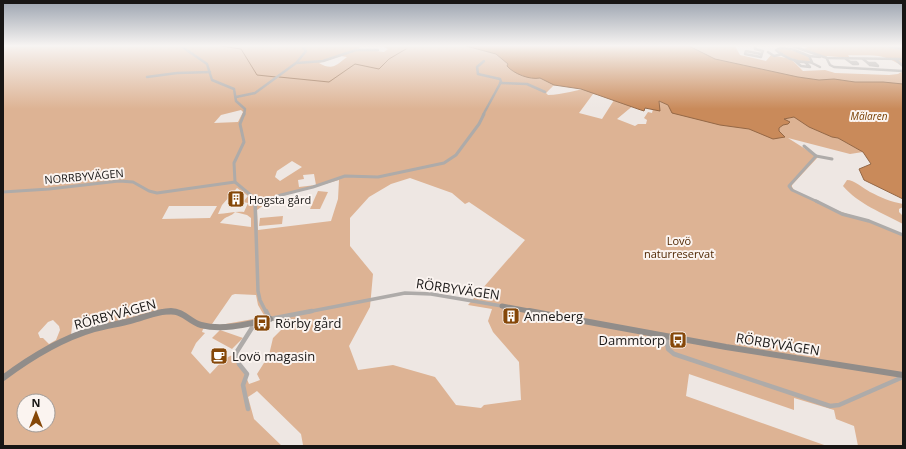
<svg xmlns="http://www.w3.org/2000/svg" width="906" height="449" font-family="'Open Sans',sans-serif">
<rect width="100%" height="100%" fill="#eee7e3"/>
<g fill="#ddb394" fill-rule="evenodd">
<path d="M 3,46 L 360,46 L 359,49 L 384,52 L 388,49 L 382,46 L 583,46 L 803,99 L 870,154 L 790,113 L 770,126 L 783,136 L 779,131 L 779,128 L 782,125 L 784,119 L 794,117 L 809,127 L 832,137 L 838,138 L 863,152 L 850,154 L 788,138 L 818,157 L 792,185 L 792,187 L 795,191 L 839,211 L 903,234 L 903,446 L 858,446 L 854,426 L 836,419 L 834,410 L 794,398 L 794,410 L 689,374 L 686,396 L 827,446 L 301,446 L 303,445 L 301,434 L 257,391 L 248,397 L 254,419 L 282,446 L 3,446 ZM 341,56 L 347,57 C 336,65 333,71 319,63 ZM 562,82 L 592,88 C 577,89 563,95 548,95 L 546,93 L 553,86 ZM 593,94 L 616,97 L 602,119 L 579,113 ZM 635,104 L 653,109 L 652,113 L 648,112 L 644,118 L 647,120 L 646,124 L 638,124 L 635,126 L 617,119 ZM 241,110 L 243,112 L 238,122 L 214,123 L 221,115 ZM 292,161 L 302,167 L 280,181 L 275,177 L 277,171 ZM 314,174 L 316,185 L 299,187 L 298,180 L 304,179 L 303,175 ZM 410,178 L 452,193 L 465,204 L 469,202 L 525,240 L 468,305 L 492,309 L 488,321 L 493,332 L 519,362 L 521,400 L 484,405 L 481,408 L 456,405 L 435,377 L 393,365 L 358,370 L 349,346 L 370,307 L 373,274 L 350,246 L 350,218 L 369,197 L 391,184 ZM 339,180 L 338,199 L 331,221 L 258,230 L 257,210 L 272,199 ZM 237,188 L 248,196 L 243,202 L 248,203 L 244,212 C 235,211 227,214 218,214 L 222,205 ZM 169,206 L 217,206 L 210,218 L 162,219 ZM 235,212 L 247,215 L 251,218 L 251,227 L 220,223 C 226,215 231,217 235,212 ZM 235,294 L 256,295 L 258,305 L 265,317 L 220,325 L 212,324 L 232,295 ZM 73,318 L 84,320 L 92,318 L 100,323 L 100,326 L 71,335 ZM 53,320 L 59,326 L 60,330 L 56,340 L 49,344 L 43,338 L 40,338 L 38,333 L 48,322 ZM 286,320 L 283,329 L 283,328 L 273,338 L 269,355 L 257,374 L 260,380 L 249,384 L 241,365 L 234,355 C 225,356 216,368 210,374 L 191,353 L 196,343 L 205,333 L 202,332 L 203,329 L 266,321 ZM 24,401 L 48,401 L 48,425 L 24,425 Z"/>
<path d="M 648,46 L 735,46 L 740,55 L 766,61 L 771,55 L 791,59 L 803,71 L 825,70 L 835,73 L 889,75 L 898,74 L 903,71 L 903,96 L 826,95 Z"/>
<path d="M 806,46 L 880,46 L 903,50 L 903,67 C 883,52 872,56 848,55 L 850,58 L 827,56 L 826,57 L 803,49 L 808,47 Z"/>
<path d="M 777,49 C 788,49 804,51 811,60 L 808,62 C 797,60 785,58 777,49 Z"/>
<path d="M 847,180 C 854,180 863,188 870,192 C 880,197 891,202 903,204 L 903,207 L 899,209 L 899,212 L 903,216 L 903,224 C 883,213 858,204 843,186 Z"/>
<path d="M 318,191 L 328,192 L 320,209 L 310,209 Z"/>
<path d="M 283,216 L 282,224 L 259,226 L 260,218 Z"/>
<path d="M 220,330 L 243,338 L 232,349 L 212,338 Z"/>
</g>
<path fill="#c98a5a" stroke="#946745" d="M 466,46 L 689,46 L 715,59 L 798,77 L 819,80 L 834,79 L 855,82 L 883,82 L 903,84 L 903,199 L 864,180 L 859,169 L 871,164 L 863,152 L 838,138 L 832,137 L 809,127 L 794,117 L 784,119 L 790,122 L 788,124 L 783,125 L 779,128 L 779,131 L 785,137 L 773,139 L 749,129 L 720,125 L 672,113 L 668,105 L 659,101 L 660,111 L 645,108 L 644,111 L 638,109 L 581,89 L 554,85 L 540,78 C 530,80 514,74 507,66 L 508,64 L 496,54 Z"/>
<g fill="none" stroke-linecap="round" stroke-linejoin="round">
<g stroke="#946745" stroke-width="1">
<path d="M 221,46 L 241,49 L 257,75 L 276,77"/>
<path d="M 279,77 L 329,82 L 355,64 L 379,69 L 389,59 L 406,49"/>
</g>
<g stroke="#aeaba9" stroke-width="2.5">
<path d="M 181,46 L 207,64 L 212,80 L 234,89 L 236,101 L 245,109 L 244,115"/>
<path d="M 755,46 L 755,49 L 763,51 L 762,53"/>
<path d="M 792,46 L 827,58 L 903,59"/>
<path d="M 887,46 L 903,49"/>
<path d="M 780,48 L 792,49 L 809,56 L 812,62 C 799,63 786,59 776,50 Z"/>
<path d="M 768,52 L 774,56 L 782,54"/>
<path d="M 761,54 L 746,51 L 745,54 L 761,57 L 762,53"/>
<path d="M 809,56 L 820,57"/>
<path d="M 827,59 L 830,65 L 834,67 L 903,71"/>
<path d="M 846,59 L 853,64 L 858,64 L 856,62 L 851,62"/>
<path d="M 863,59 L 868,63"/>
<path d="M 895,59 L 903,66"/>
<path d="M 794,60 L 801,66 L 810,67 L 805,62"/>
<path d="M 297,62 L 306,51 L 302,46"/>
<path d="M 810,62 L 820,67"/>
<path d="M 868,63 L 875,63 L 878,66 L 870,65 Z"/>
<path d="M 147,77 L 177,73 L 210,72"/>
<path d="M 500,83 L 527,84 L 545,92"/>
<path d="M 236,97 L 255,93 L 296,63 L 323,61 L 356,50 L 378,50"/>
<path d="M 483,115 L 501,82 L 500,79 L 478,74 L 477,67 L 484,61"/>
</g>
<g stroke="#aeaba9" stroke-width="3">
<path d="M 244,114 L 240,124 L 244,142 L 234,163 L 235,182 L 253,197 L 255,202"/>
<path d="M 804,146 L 816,156"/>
<path d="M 3,192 L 49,189 L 119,181 L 133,182 L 149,191 L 157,193 L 235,182"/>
<path d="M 262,202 L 281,195 L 313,187 L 345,176 L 378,177 L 444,163 L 456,155 L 479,124 L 484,114"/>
<path d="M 818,202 L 792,190 L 789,186 L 816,156 L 832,159"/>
</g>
<g stroke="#aeaba9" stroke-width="3.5">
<path d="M 255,201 L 258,291 L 260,300 L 266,312"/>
<path d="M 816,201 L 842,214 L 869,221 L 903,235"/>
<path d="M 255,205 L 264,201"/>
<path d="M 307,312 L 405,293 L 431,294 L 502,306"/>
</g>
<g stroke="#aeaba9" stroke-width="4.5">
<path d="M 266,311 L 270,319 L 312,311"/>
<path d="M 666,336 L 668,349 L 674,354 L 830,406 L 839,405 L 903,377"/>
<path d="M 248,409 L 243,385 L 247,374 L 239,364 L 236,353 L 255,323"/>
</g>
<g stroke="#918d8a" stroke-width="5">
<path d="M 502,306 L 534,312"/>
<path d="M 162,312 L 176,312"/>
</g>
<g stroke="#918d8a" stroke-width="6">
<path d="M 529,311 L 726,347 L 903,375"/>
<path d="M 3,378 C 31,357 60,339 94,329 C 105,326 118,324 130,321 C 143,318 157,311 171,311 C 183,311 190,322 201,325 C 223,331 248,324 270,319"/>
</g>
</g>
<linearGradient id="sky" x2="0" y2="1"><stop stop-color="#9ba3af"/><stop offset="0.42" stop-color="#f7f4f2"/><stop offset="1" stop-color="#f7f4f2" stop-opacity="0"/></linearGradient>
<rect width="906" height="109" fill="url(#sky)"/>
<defs>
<g id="building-square" transform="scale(0.9)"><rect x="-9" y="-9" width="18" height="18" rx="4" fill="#854708" stroke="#fbf4f0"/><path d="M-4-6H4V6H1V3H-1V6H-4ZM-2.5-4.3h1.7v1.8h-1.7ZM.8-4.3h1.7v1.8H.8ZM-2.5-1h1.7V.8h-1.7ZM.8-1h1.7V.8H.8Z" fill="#fff"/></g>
<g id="bus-square" transform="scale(0.9)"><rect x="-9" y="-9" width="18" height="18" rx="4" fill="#854708" stroke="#fbf4f0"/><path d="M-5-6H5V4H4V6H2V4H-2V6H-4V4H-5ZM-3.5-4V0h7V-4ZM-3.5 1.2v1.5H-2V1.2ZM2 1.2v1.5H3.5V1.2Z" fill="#fff"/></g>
<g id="cafe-square" transform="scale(0.9)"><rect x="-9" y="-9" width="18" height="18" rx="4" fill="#854708" stroke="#fbf4f0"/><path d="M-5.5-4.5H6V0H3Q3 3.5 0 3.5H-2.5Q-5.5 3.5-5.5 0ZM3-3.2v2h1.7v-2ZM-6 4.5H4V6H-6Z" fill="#fff"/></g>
</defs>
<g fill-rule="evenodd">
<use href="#building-square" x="236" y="199"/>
<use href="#building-square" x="511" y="316"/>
<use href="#bus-square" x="262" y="323"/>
<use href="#bus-square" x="678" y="340"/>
<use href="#cafe-square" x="219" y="356"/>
</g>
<g text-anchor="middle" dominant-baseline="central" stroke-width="4" stroke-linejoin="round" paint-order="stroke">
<g font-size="10" font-style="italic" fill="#773d00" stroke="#fbf4f0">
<text x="869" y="116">Mälaren</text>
</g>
<g font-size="11" fill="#181615" stroke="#fbf4f0">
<text transform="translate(84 176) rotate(-5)">NORRBYVÄGEN</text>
</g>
<g font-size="11" fill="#181615" stroke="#fbf4f0" text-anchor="start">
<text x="249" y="199">Hogsta gård</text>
</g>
<g font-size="11" fill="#4f2600" stroke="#fbf4f0">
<text x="679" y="240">Lovö<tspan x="679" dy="13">naturreservat</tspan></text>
</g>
<g font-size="13" fill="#181615" stroke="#fbf4f0">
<text transform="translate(458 289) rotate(8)">RÖRBYVÄGEN</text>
<text transform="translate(115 314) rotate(-15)">RÖRBYVÄGEN</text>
<text transform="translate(778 344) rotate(9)">RÖRBYVÄGEN</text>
</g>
<g font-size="13" fill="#181615" stroke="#fbf4f0" text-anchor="start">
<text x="524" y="316">Anneberg</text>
<text x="275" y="323">Rörby gård</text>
<text x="665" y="340" text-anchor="end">Dammtorp</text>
<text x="232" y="356">Lovö magasin</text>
</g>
</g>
<rect width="906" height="449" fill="none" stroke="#181615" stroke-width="8"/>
<g transform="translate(36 413)"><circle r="19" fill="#fbf4f0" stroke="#a09b98"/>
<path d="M0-3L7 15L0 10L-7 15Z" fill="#854708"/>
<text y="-6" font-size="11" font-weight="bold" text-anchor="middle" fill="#181615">N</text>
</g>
</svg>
